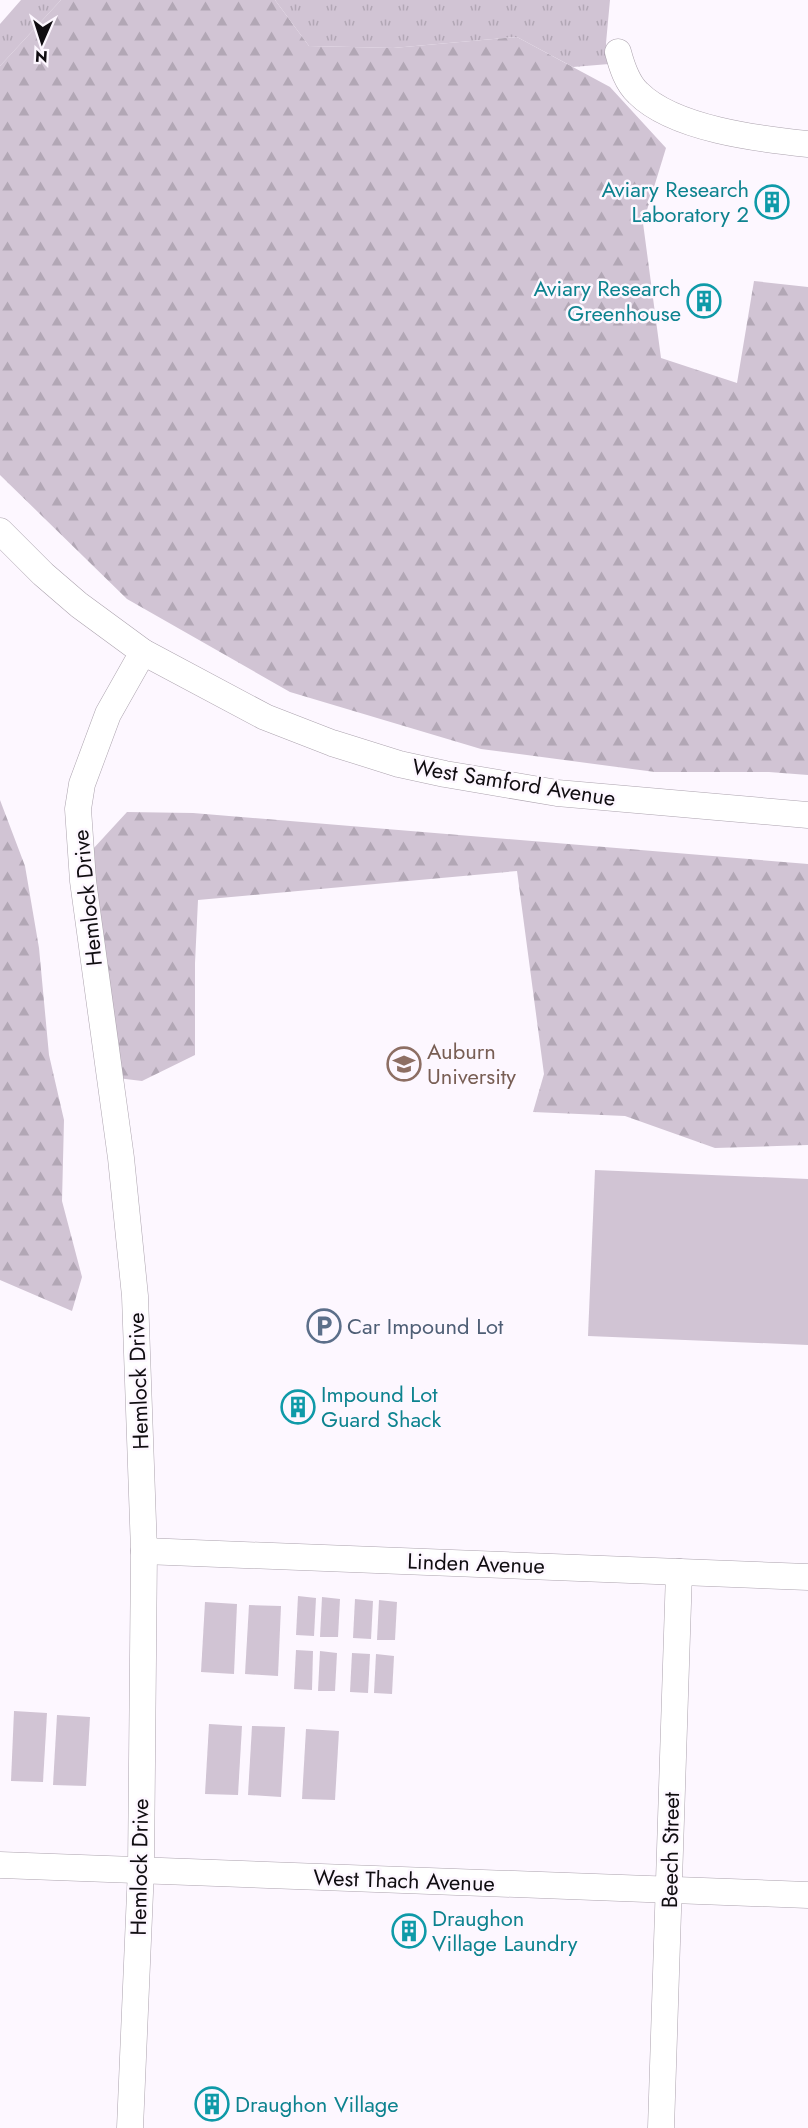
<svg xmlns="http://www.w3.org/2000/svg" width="808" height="2128" font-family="Jost,sans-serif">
<defs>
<pattern id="grass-tufts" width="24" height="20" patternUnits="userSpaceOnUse" patternTransform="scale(1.5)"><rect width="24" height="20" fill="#d1c4d4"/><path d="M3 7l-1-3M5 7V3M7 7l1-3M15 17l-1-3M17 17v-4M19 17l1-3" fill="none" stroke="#b2a7b5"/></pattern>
<pattern id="forest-firs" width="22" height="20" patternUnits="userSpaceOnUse" patternTransform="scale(1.5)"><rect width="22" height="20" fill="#d1c4d4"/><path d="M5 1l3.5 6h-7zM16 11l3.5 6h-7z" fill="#b2a7b5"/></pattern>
</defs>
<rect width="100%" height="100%" fill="#fdf7ff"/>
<g fill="url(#grass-tufts)">
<path d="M 21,0 L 61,0 L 0,66 L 0,24 Z"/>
<path d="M 275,0 L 610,0 L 606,43 L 609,64 L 573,67 L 517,37 L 393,48 L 309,46 Z"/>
</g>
<g fill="url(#forest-firs)">
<path d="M 61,0 L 275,0 L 309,46 L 393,48 L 517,37 L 610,87 L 666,148 L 643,223 L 661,358 L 737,383 L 754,281 L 808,287 L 808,775 L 769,772 L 655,772 L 481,749 L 290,692 L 127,599 L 0,475 L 0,66 Z"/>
<path d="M 0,800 L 25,866 L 39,948 L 49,1055 L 64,1120 L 62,1201 L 82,1277 L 72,1311 L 0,1280 Z"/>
<path d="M 127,812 L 193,813 L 808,864 L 808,1145 L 715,1148 L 625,1116 L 533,1112 L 544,1074 L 517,871 L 198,900 L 195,963 L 195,1055 L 142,1081 L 109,1077 L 81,862 Z"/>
</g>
<g fill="#d1c4d4">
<path d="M 595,1170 L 808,1179 L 808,1345 L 588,1336 Z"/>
<path d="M 298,1596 L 316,1598 L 314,1636 L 296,1635 Z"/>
<path d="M 322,1597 L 340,1599 L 338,1637 L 320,1637 Z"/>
<path d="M 355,1599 L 373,1601 L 371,1639 L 353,1638 Z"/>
<path d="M 379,1600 L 397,1602 L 395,1640 L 377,1640 Z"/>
<path d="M 205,1602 L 237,1604 L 234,1674 L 201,1672 Z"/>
<path d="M 249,1605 L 281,1606 L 278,1676 L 245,1674 Z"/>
<path d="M 296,1650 L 313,1651 L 312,1690 L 294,1689 Z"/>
<path d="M 320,1651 L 337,1653 L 335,1691 L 318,1691 Z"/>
<path d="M 352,1653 L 370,1654 L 368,1693 L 350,1692 Z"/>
<path d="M 376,1654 L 394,1656 L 392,1694 L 374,1693 Z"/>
<path d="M 14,1711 L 47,1713 L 43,1782 L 11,1781 Z"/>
<path d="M 57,1715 L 90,1717 L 86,1786 L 53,1785 Z"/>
<path d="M 209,1724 L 242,1726 L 238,1795 L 205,1794 Z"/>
<path d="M 252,1726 L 285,1727 L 281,1797 L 248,1795 Z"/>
<path d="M 306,1729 L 339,1731 L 335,1800 L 302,1799 Z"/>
</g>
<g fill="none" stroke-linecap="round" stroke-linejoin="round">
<g stroke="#aca3ae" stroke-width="27">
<g id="minor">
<path d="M 618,52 C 622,67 627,83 638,93 C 674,129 759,139 808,144"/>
<path d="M 0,531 L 43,574 L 79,605 L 143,652 L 265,717 L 332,743 L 399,764 L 445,774 L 557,793 L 808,815"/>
<path d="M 144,1551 L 808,1577"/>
<path d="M 0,1865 L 808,1895"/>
<path d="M 130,2128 L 141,1869 L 144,1551 L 135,1296 L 121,1158 L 83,881 L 78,809 L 82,784 L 108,714 L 143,652"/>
<path d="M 661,2128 L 679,1572"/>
</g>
</g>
<use href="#minor" stroke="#fff" stroke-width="26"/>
</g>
<defs>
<g id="building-ring" transform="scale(1.725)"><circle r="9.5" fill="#fdf7ff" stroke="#0f9aa8" stroke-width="1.5"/><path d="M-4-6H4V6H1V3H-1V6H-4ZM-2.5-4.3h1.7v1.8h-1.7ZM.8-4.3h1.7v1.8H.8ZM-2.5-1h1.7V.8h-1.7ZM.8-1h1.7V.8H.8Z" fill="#0f9aa8"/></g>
<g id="university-ring" transform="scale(1.725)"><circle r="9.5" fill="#fdf7ff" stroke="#8d6e63" stroke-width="1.5"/><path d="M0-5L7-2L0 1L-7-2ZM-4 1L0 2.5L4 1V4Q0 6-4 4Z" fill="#8d6e63"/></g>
<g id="parking-ring" transform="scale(1.725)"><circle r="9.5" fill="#fdf7ff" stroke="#5c6f8a" stroke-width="1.5"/><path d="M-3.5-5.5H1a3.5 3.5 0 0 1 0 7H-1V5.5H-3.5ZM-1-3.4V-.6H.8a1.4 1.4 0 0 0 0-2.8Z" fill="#5c6f8a"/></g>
</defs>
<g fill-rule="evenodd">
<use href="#building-ring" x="772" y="202"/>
<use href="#building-ring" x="704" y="301"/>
<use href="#university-ring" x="404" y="1064"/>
<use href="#parking-ring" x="324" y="1326"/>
<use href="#building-ring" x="298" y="1407"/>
<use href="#building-ring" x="409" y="1931"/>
<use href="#building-ring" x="212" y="2104"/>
</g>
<g text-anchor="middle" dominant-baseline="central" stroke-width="5" stroke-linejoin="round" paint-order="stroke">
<g font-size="22" fill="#0d838f" stroke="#fdf7ff" text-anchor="start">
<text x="749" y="189" text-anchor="end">Aviary Research<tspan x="749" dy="25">Laboratory 2</tspan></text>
<text x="681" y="288" text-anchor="end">Aviary Research<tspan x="681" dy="25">Greenhouse</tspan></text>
<text x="321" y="1394">Impound Lot<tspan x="321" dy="25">Guard Shack</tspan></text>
<text x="432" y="1918">Draughon<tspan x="432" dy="25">Village Laundry</tspan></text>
<text x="235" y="2104">Draughon Village</text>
</g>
<g font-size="22" fill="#100d11" stroke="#fdf7ff">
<text transform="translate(514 782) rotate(9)">West Samford Avenue</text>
<text transform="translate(87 898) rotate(-96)">Hemlock Drive</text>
<text transform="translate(138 1381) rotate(-92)">Hemlock Drive</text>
<text transform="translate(476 1563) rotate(2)">Linden Avenue</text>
<text transform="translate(670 1850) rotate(-89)">Beech Street</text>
<text transform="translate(139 1867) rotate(-89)">Hemlock Drive</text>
<text transform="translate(404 1880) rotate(2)">West Thach Avenue</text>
</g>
<g font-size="22" fill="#785e54" stroke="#fdf7ff" text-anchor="start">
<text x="427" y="1051">Auburn<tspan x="427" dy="25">University</tspan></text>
</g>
<g font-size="22" fill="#4e5e75" stroke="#fdf7ff" text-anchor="start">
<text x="347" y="1326">Car Impound Lot</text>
</g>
</g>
<g transform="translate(42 42) rotate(183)" stroke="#fdf7ff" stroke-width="4.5" paint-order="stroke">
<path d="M0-4.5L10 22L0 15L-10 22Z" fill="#100d11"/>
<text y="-9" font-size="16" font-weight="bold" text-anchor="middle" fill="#100d11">N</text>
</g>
</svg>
